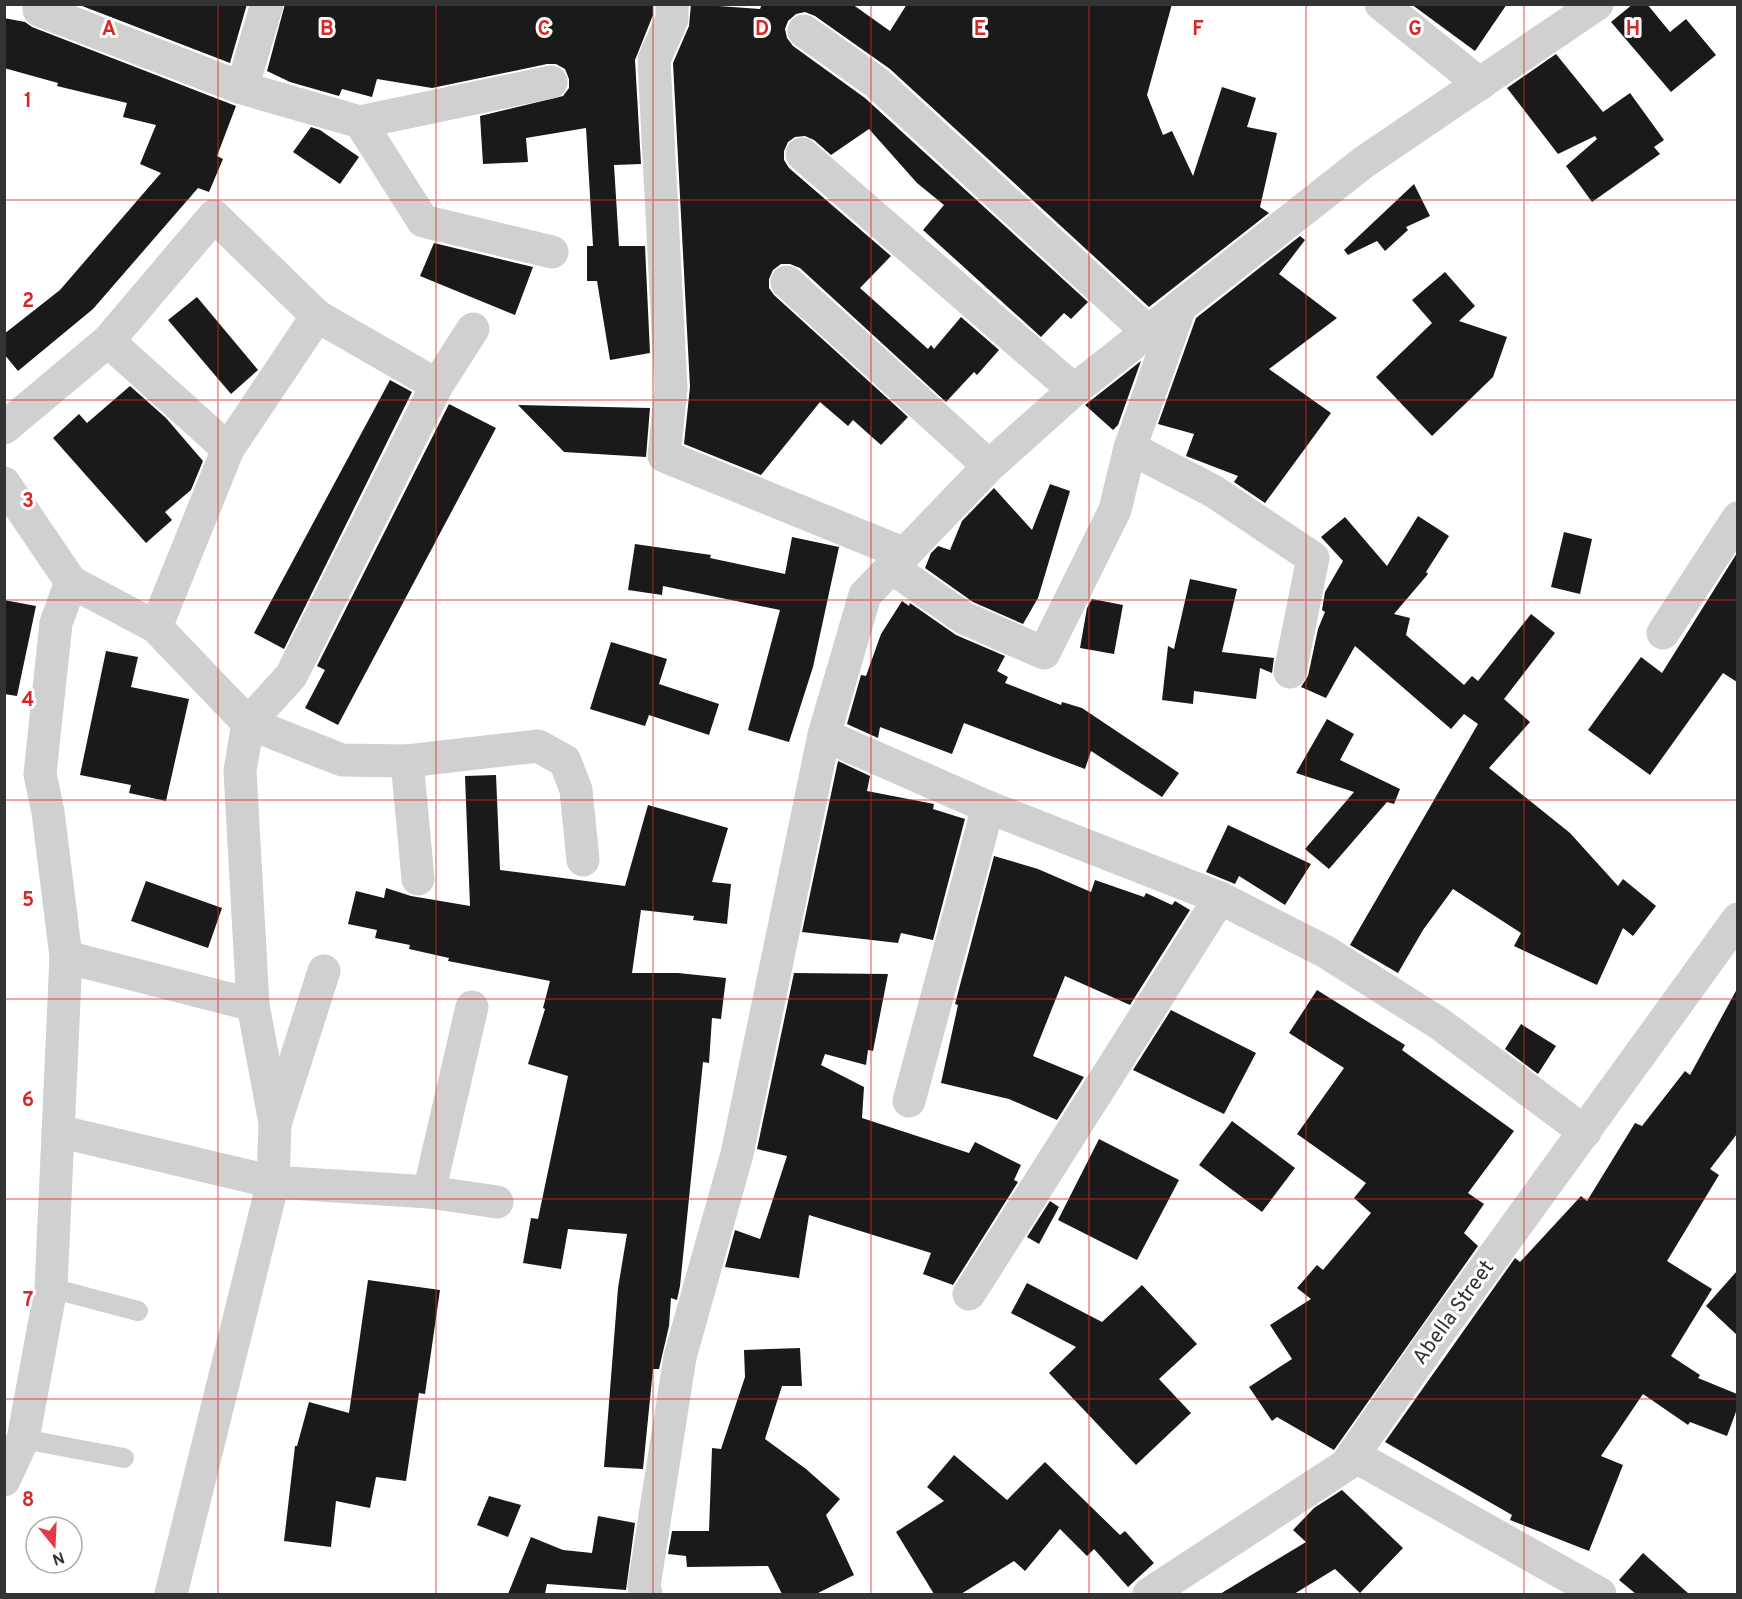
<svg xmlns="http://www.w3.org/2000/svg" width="1742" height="1599" font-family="Overpass,sans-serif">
<rect width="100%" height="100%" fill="#fff"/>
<g fill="#1a1a1a">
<path d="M 77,4 L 247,4 L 230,63 Z"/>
<path d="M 285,4 L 653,4 L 653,15 L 635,60 L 641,164 L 614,165 L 619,246 L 645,246 L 650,353 L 610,360 L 597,281 L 587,281 L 587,246 L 593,246 L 586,128 L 526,138 L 528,162 L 483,164 L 480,116 L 563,96 L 569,88 L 569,79 L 565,69 L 556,64 L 547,64 L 432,88 L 377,79 L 372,97 L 342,89 L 339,96 L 290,82 L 267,71 Z"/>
<path d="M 691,4 L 760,9 L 762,4 L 852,4 L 890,31 L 907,4 L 1172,4 L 1147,95 L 1163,135 L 1172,131 L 1193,176 L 1222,87 L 1256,98 L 1247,127 L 1277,133 L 1260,207 L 1269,213 L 1149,307 L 890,69 L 815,16 L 805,12 L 796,14 L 788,21 L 785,29 L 787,38 L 793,46 L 865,98 L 1088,302 L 1071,319 L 1064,313 L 1041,337 L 923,230 L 944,205 L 917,183 L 869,129 L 831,155 L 814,140 L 805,136 L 795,137 L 788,142 L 784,151 L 784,160 L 789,168 L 891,256 L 860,288 L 928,349 L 931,345 L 934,349 L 961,317 L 999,350 L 977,375 L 974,372 L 946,402 L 800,268 L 790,264 L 781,264 L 773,270 L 769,279 L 769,288 L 774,295 L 908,417 L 881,445 L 853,420 L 848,426 L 820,402 L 761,475 L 684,444 L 690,387 L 673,63 L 689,26 Z"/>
<path d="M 1411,4 L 1507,4 L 1475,51 Z"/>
<path d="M 1633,4 L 1647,4 L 1670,32 L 1686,19 L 1716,55 L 1671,92 L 1611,22 Z"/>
<path d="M 4,18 L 25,22 L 32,27 L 236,106 L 217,156 L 223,159 L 209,192 L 198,188 L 93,309 L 18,371 L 4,354 L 4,334 L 60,290 L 161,173 L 140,164 L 156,125 L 123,117 L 127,103 L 57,86 L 58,83 L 4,68 Z"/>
<path d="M 1556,54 L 1603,112 L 1630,93 L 1664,140 L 1654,147 L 1660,154 L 1592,202 L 1566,166 L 1597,139 L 1595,136 L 1558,154 L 1507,88 Z"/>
<path d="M 311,127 L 320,130 L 359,157 L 340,184 L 293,152 Z"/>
<path d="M 1414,184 L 1430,216 L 1406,227 L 1408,230 L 1385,251 L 1377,241 L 1348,255 L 1344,250 Z"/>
<path d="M 1300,236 L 1305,240 L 1279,274 L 1337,318 L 1269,369 L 1331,413 L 1265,503 L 1234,482 L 1238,476 L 1186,456 L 1194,434 L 1158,424 L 1196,318 Z"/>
<path d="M 434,243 L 533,267 L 515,315 L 420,276 Z"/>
<path d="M 1445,272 L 1475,306 L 1459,321 L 1507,337 L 1493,377 L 1432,436 L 1376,377 L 1432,323 L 1412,300 Z"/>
<path d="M 197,297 L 258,370 L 231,394 L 168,320 Z"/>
<path d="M 1141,361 L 1118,425 L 1113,430 L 1085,405 Z"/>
<path d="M 390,380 L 412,392 L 284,649 L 254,633 Z"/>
<path d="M 130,386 L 166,418 L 203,461 L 191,490 L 165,512 L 172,520 L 146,543 L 53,438 L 79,414 L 87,423 Z"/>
<path d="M 449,404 L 496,428 L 338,725 L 305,708 L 325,670 L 317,666 Z"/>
<path d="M 518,405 L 650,408 L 646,457 L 564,452 Z"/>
<path d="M 1050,484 L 1070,491 L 1038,598 L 1023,624 L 973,602 L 925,568 L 931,553 L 938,546 L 950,550 L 962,521 L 994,488 L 1032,530 Z"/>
<path d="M 1418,516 L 1449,536 L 1426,572 L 1428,574 L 1394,614 L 1410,618 L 1406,635 L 1464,685 L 1472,676 L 1478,681 L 1531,614 L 1555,633 L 1504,699 L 1530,722 L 1489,768 L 1570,833 L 1618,886 L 1623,879 L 1656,906 L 1633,936 L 1623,928 L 1597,985 L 1514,946 L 1521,933 L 1453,889 L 1423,930 L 1398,973 L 1350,945 L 1478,724 L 1464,714 L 1451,729 L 1355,646 L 1326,698 L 1301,687 L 1308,676 L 1318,629 L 1325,612 L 1322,610 L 1325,592 L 1343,561 L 1321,537 L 1345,517 L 1387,566 Z"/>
<path d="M 1564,532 L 1592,539 L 1580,594 L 1551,587 Z"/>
<path d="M 792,537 L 839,547 L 813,667 L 789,742 L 748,730 L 780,610 L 663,586 L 662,595 L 628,590 L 635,544 L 711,555 L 710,558 L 785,574 Z"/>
<path d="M 1737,553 L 1737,682 L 1723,673 L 1650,775 L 1588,730 L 1641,657 L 1662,673 Z"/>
<path d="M 1190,579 L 1237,589 L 1222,652 L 1274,658 L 1272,673 L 1260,668 L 1256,699 L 1194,691 L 1193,704 L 1162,700 L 1168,646 L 1174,649 Z"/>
<path d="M 1092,599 L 1123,605 L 1114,654 L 1080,648 L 1087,608 Z"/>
<path d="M 4,600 L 36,606 L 17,696 L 4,694 Z"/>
<path d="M 902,601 L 909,606 L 910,603 L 956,635 L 1005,656 L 997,671 L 1008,677 L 1005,683 L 1061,705 L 1062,702 L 1082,708 L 1179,773 L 1162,797 L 1091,751 L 1085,769 L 964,723 L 952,754 L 880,727 L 878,738 L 847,724 L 861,675 L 866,676 L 881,634 Z"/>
<path d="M 611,642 L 667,659 L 659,684 L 719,704 L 709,735 L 649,715 L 645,726 L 590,709 Z"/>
<path d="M 106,651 L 138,657 L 131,687 L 189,699 L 166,801 L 129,793 L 131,785 L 80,775 Z"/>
<path d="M 1327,719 L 1354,734 L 1340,760 L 1400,789 L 1394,804 L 1387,802 L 1329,869 L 1305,849 L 1354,792 L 1296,773 Z"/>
<path d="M 838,761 L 870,776 L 867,791 L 934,804 L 933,809 L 965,819 L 933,940 L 901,933 L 898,943 L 802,932 Z"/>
<path d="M 496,775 L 500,870 L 625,886 L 648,805 L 728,828 L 712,882 L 731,884 L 727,924 L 693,920 L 694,916 L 641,910 L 632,973 L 678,973 L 726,978 L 721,1019 L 712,1018 L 709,1063 L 703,1062 L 680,1286 L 677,1300 L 671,1298 L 669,1326 L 659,1369 L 653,1369 L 643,1469 L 604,1467 L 618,1288 L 627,1234 L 568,1229 L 561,1269 L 523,1263 L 531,1218 L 538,1219 L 568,1076 L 528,1064 L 545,1009 L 543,1008 L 550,981 L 448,961 L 449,958 L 409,949 L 410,945 L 375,938 L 377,930 L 348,924 L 356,891 L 384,898 L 386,888 L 411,896 L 470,906 L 465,776 Z"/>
<path d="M 1228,825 L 1311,864 L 1285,905 L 1239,876 L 1235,884 L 1206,872 Z"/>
<path d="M 994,856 L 1038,869 L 1091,892 L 1095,880 L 1144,897 L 1146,893 L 1172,905 L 1175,901 L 1190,910 L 1130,1005 L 1065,976 L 1033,1056 L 1084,1077 L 1057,1120 L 1009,1099 L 941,1083 L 958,1005 L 955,1004 Z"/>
<path d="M 146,881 L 222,908 L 208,948 L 131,921 Z"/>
<path d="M 794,973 L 888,974 L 873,1051 L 868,1050 L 866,1065 L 825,1054 L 821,1065 L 864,1087 L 862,1118 L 969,1153 L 975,1142 L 1021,1165 L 1014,1180 L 1018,1182 L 953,1285 L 923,1274 L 931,1253 L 809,1215 L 799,1278 L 725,1267 L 735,1230 L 760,1239 L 787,1156 L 757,1149 Z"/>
<path d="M 1737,989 L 1737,1134 L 1710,1169 L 1719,1175 L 1667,1261 L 1712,1289 L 1671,1356 L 1700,1375 L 1698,1378 L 1737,1394 L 1737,1409 L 1727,1436 L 1690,1422 L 1688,1425 L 1643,1394 L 1601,1456 L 1623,1465 L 1589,1551 L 1510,1520 L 1512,1515 L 1385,1442 L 1515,1258 L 1520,1262 L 1581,1196 L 1587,1201 L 1635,1123 L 1642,1126 L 1685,1071 L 1690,1075 Z"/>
<path d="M 1317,990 L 1405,1045 L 1402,1050 L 1514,1131 L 1468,1193 L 1484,1204 L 1464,1233 L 1478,1246 L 1334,1450 L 1277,1417 L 1272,1421 L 1249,1387 L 1292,1359 L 1270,1325 L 1311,1299 L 1297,1288 L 1317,1265 L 1323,1270 L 1371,1213 L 1354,1198 L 1366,1183 L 1297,1134 L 1344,1068 L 1289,1033 Z"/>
<path d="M 1171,1010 L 1256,1053 L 1224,1114 L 1133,1070 Z"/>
<path d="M 1521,1024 L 1556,1046 L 1538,1074 L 1505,1049 Z"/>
<path d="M 1232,1121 L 1295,1168 L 1262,1212 L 1199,1165 Z"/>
<path d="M 1099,1139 L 1179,1180 L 1137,1260 L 1058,1220 Z"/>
<path d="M 1050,1201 L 1059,1207 L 1039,1244 L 1027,1237 Z"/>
<path d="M 1737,1271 L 1737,1335 L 1706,1306 Z"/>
<path d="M 368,1280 L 440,1290 L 425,1394 L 419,1393 L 406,1481 L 376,1477 L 370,1508 L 336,1501 L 331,1547 L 284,1541 L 295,1446 L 297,1446 L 309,1402 L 349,1413 Z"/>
<path d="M 1027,1283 L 1102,1322 L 1142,1285 L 1197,1344 L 1159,1379 L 1191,1413 L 1136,1465 L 1049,1373 L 1076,1347 L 1011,1313 Z"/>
<path d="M 800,1348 L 802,1386 L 782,1386 L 765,1439 L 806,1469 L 840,1499 L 826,1515 L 854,1575 L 816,1594 L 782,1594 L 768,1566 L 687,1567 L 686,1556 L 668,1554 L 672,1531 L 709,1531 L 712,1448 L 721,1449 L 745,1377 L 744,1350 Z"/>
<path d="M 954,1455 L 1007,1500 L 1045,1462 L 1120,1535 L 1125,1531 L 1154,1563 L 1128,1587 L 1094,1549 L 1087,1556 L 1060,1529 L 1025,1571 L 1014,1561 L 961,1594 L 934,1594 L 896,1532 L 944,1501 L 927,1487 Z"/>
<path d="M 1342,1490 L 1403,1548 L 1360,1593 L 1335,1569 L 1294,1594 L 1220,1594 L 1306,1542 L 1293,1530 L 1314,1508 Z"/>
<path d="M 489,1496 L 521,1505 L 508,1537 L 477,1525 Z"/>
<path d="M 598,1516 L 635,1523 L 626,1590 L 547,1584 L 545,1594 L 508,1594 L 531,1537 L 563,1550 L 592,1553 Z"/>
<path d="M 1643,1553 L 1689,1594 L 1636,1594 L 1619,1580 Z"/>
</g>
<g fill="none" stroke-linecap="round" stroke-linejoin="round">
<g stroke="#d0d0d0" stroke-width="20">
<path d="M 51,1288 L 138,1311"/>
<path d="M 23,1439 L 124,1458"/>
</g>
<g stroke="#d0d0d0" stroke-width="33">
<path d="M 39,4 L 39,10 L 242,88 L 360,122 L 551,82"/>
<path d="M 672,4 L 672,19 L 654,60 L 671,388 L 664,456 L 905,554"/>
<path d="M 1381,4 L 1480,84"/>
<path d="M 804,31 L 877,83 L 1148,332"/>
<path d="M 242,88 L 267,4"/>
<path d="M 360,122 L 423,221 L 552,252"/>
<path d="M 802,154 L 1074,390"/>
<path d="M 787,282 L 989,466"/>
<path d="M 108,341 L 228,449"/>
<path d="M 4,428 L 108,341 L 214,216 L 317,316 L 437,385"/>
<path d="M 1130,448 L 1213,491 L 1313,558 L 1290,672"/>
<path d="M 4,483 L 71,582 L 156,627 L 248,723 L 342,760 L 407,761 L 538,746 L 565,761 L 576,790 L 583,860"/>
<path d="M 892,568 L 964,618 L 1044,653 L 1115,510 L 1130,448 L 1180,307"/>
<path d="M 156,627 L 228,449 L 317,316"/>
<path d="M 1663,633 L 1738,518"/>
<path d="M 824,735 L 988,807 L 1220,898 L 1326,952 L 1440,1024 L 1585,1132"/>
<path d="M 407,761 L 418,879"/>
<path d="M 66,957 L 253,1005"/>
<path d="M 909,1101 L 988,807"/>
<path d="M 276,1121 L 324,971"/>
<path d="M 58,1131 L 273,1182 L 429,1192 L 497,1202"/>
<path d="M 429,1192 L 472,1007"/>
<path d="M 969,1294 L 1220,898"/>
<path d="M 1353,1455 L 1600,1594"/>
<path d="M 4,1480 L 23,1439 L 51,1288 L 66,957 L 48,812 L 40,774 L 56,623 L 71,582"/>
<path d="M 171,1594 L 273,1182 L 275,1123 L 253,1005 L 240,771 L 248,723 L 291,676 L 437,385 L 473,329"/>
<path d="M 646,1594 L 644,1586 L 680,1357 L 737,1154 L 824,735 L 865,595 L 989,466 L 1074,390 L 1364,162 L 1597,4"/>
</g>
<path stroke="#d0d0d0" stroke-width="33" d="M 1149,1594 L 1346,1465 L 1441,1329 L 1738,919"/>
</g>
<path fill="none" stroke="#d62828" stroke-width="1.5" stroke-opacity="0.55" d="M 218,4 L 218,1594M 436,4 L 436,1594M 653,4 L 653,1594M 871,4 L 871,1594M 1089,4 L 1089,1594M 1306,4 L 1306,1594M 1524,4 L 1524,1594M 4,200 L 1738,200M 4,400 L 1738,400M 4,600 L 1738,600M 4,800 L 1738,800M 4,999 L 1738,999M 4,1199 L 1738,1199M 4,1399 L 1738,1399"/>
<g text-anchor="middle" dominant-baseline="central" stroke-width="6" stroke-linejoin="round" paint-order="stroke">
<g font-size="21" fill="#333" stroke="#fff">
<text transform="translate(1454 1313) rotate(-54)">Abella Street</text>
</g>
</g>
<g font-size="20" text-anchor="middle" font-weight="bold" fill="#d62828" stroke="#fff" stroke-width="6" stroke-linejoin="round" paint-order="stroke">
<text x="109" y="35">A</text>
<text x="327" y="35">B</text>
<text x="544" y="35">C</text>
<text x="762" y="35">D</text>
<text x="980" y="35">E</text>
<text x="1198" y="35">F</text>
<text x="1415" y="35">G</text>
<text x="1633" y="35">H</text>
<text x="28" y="107">1</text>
<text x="28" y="307">2</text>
<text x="28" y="507">3</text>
<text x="28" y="706">4</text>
<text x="28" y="906">5</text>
<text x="28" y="1106">6</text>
<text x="28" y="1306">7</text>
<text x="28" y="1506">8</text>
</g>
<rect width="1742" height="1599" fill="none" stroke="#333333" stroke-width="12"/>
<g transform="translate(54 1545) rotate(162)"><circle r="28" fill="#ffffff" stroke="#adadad" stroke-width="1.5"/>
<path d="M0-4.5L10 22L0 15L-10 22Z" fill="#e63946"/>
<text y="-9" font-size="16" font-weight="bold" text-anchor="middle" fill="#333333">N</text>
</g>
</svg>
